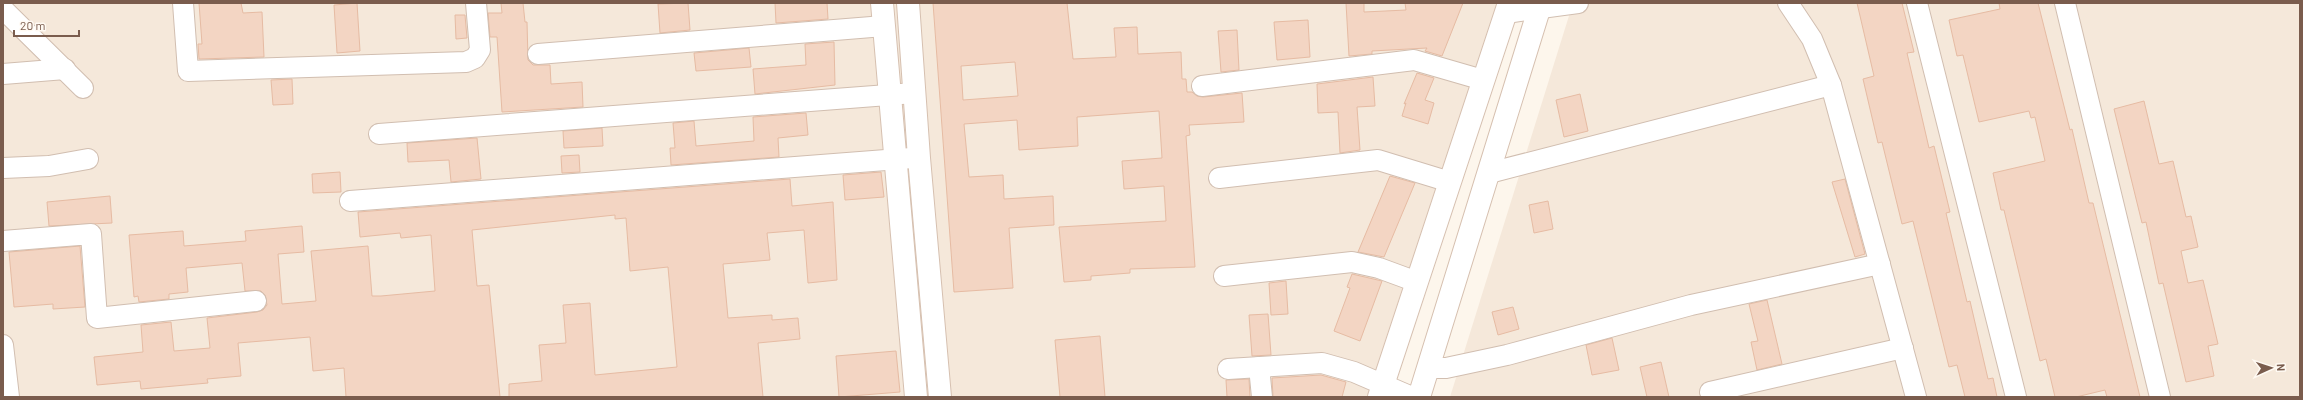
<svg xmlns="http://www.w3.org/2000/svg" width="2303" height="400" font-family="Barlow,sans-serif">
<rect width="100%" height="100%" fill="#fdf6ec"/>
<g fill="#f5e8da">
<path d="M 3,3 L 1503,3 L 1370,397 L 3,397 Z"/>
<path d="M 1573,3 L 2300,3 L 2300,397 L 1450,397 Z"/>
</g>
<g fill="#f3d5c3" stroke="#e6bba3" fill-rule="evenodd">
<path d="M 199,3 L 241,3 L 243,13 L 262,12 L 264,57 L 199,59 L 198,44 L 202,44 Z"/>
<path d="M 357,3 L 360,51 L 337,53 L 334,5 Z"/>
<path d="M 501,3 L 523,3 L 525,22 L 527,22 L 528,60 L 533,65 L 550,65 L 551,84 L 582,82 L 583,107 L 502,112 L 497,37 L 490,37 L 488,13 L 502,13 Z"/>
<path d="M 688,3 L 690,30 L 660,33 L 658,4 Z"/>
<path d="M 775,3 L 827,3 L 828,19 L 776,23 Z"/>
<path d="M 933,3 L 1067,3 L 1073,59 L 1116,57 L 1114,28 L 1137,27 L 1138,54 L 1181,52 L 1182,79 L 1186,79 L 1187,92 L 1192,92 L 1197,96 L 1203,97 L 1242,93 L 1244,122 L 1189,125 L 1190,135 L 1186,136 L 1195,267 L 1130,269 L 1130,273 L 1091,276 L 1091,280 L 1064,282 L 1059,227 L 1166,221 L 1164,186 L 1124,189 L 1122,161 L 1162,158 L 1159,111 L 1077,117 L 1078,146 L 1048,148 L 1019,150 L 1017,120 L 964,124 L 969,177 L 1003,175 L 1004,199 L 1053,196 L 1054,225 L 1009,228 L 1013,288 L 954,292 ZM 1015,62 L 1018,96 L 963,100 L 961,66 Z"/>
<path d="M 1346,3 L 1364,3 L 1364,12 L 1406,10 L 1405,3 L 1463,3 L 1442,56 L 1425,51 L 1427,48 L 1372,51 L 1372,54 L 1349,56 Z"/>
<path d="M 1857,3 L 1902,3 L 1914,52 L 1907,53 L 1929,148 L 1934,146 L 1950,212 L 1946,213 L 1967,302 L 1970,301 L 1988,379 L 1993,378 L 1997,397 L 1965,397 L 1957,365 L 1949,367 L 1913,221 L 1902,224 L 1882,142 L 1878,143 L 1863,79 L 1874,76 Z"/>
<path d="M 1999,3 L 2038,3 L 2070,130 L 2072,129 L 2089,203 L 2093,203 L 2140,397 L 2107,397 L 2105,390 L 2076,397 L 2055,397 L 2046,359 L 2040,361 L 2004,210 L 2001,210 L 1993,173 L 2045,161 L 2035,117 L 2031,118 L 2029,111 L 1979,122 L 1963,55 L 1957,56 L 1949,20 L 2000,9 Z"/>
<path d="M 455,15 L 465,15 L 467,38 L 456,39 Z"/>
<path d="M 1308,20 L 1310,57 L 1277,60 L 1274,22 Z"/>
<path d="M 1237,30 L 1239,70 L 1221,72 L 1218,31 Z"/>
<path d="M 834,42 L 835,85 L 755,94 L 753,69 L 806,65 L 805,44 Z"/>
<path d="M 749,48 L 751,67 L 696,71 L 694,53 Z"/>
<path d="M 1417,73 L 1434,78 L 1425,100 L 1434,103 L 1428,124 L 1402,116 L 1406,103 L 1404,104 Z"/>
<path d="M 1373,77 L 1375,106 L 1357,107 L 1360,150 L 1340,153 L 1338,112 L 1318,113 L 1317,84 Z"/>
<path d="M 292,79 L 293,104 L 273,105 L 271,80 Z"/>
<path d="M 1580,94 L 1588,131 L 1564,137 L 1556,100 Z"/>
<path d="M 2144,101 L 2159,164 L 2173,161 L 2186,217 L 2191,216 L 2198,247 L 2181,251 L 2188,283 L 2203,280 L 2218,344 L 2208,346 L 2214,376 L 2186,382 L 2163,283 L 2159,284 L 2146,222 L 2142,223 L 2114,109 Z"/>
<path d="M 806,113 L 808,135 L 778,138 L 779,157 L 671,165 L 670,148 L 675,148 L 673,123 L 694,121 L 696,146 L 754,141 L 753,117 Z"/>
<path d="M 602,128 L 603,146 L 564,148 L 563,131 Z"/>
<path d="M 477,138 L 481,179 L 451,182 L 449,160 L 408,162 L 407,143 Z"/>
<path d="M 579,155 L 580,172 L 562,173 L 561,156 Z"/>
<path d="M 340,172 L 341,192 L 313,193 L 312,174 Z"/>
<path d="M 881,172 L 884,197 L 845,200 L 843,175 Z"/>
<path d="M 1390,176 L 1415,183 L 1384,257 L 1358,252 Z"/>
<path d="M 790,179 L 792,206 L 833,202 L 837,280 L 808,283 L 804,230 L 767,233 L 770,260 L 723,264 L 728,318 L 772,315 L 772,320 L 798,318 L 800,339 L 758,343 L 763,397 L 509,397 L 509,384 L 542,381 L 539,345 L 566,343 L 563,305 L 590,303 L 595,375 L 677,367 L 668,267 L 630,271 L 626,218 L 615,219 L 615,215 L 472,230 L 477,286 L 489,285 L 500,397 L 346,397 L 344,368 L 313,371 L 310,337 L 238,343 L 241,376 L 207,379 L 208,383 L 141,389 L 140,381 L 97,385 L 94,357 L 143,352 L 141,325 L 171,322 L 174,351 L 210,348 L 207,318 L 257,312 L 263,310 L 267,305 L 265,295 L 261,291 L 245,291 L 242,263 L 186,268 L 188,292 L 169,294 L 169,299 L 139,302 L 138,296 L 134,297 L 129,235 L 183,231 L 184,246 L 246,241 L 245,231 L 302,226 L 304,252 L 278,254 L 282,304 L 316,301 L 311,251 L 368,246 L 372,296 L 381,296 L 435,291 L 431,235 L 401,238 L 400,233 L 360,237 L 358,212 Z"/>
<path d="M 1845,179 L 1865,254 L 1855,257 L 1832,182 Z"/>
<path d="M 110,196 L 112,223 L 49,226 L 47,202 Z"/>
<path d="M 1548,201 L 1553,229 L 1534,233 L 1529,205 Z"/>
<path d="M 80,246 L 85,307 L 53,309 L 53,304 L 14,307 L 9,252 Z"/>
<path d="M 1352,274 L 1382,281 L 1360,341 L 1334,331 L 1350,288 L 1347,287 Z"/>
<path d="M 1286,281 L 1288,314 L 1271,315 L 1269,283 Z"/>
<path d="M 1767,300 L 1782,364 L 1757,370 L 1751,342 L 1758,341 L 1749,304 Z"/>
<path d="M 1513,307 L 1519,329 L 1498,335 L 1492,312 Z"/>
<path d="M 1268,314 L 1271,355 L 1252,356 L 1249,315 Z"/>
<path d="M 1100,336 L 1105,397 L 1060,397 L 1055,340 Z"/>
<path d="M 1612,338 L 1619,370 L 1592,375 L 1586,345 Z"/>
<path d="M 896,351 L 900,392 L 839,397 L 836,356 Z"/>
<path d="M 1661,362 L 1669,397 L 1647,397 L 1640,367 Z"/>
<path d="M 1321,375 L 1346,382 L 1342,397 L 1273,397 L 1272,378 Z"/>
<path d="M 1249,379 L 1250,397 L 1227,397 L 1226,380 Z"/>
</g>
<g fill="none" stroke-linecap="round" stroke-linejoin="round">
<g stroke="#d1beb0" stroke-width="22">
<g id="street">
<path d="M 183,3 L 188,71 L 466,62 L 475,58 L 480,50 L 476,3"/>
<path d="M 1788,3 L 1812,39 L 1831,85 L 1916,397"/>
<path d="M 1917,3 L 2016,397"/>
<path d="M 2065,3 L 2160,397"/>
<path d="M 3,9 L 83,88"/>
<path d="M 1506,13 L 1578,3"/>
<path d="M 538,54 L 884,26"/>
<path d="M 3,74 L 65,69"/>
<path d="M 1202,86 L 1414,60 L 1483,80"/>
<path d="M 379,134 L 914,93"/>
<path d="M 3,168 L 49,166 L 88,159"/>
<path d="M 1489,173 L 1831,85"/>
<path d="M 1219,178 L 1378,160 L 1450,182"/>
<path d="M 350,201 L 912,158"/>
<path d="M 3,241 L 91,234 L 97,318 L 256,301"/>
<path d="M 1224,276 L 1352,262 L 1379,268 L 1417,282"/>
<path d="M 3,345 L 9,397"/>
<path d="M 1259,367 L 1262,397"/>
<path d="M 1428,368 L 1446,368 L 1507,355 L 1691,305 L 1880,264"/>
<path d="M 1228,369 L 1322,363 L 1354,372 L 1412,397"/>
<path d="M 1710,392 L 1903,348"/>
</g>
</g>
<g stroke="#d6c0b0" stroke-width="24">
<g id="secondary">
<path d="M 882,3 L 916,397"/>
<path d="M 908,3 L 919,158 L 940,397"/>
<path d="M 1379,397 L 1509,3"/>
<path d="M 1419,397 L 1541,3"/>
</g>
</g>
<use href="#street" stroke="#fff" stroke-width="20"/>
<use href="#secondary" stroke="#fff" stroke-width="22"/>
</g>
<rect width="2303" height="400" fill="none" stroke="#7a5c4d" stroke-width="8"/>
<g transform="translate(2271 368) rotate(87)" stroke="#fffaf3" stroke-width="3" paint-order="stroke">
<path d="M0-3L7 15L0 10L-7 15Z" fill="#7a5c4d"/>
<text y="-6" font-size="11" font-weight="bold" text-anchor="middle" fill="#7a5c4d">N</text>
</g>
<path d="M14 30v6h65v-6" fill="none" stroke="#7a5c4d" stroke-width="2"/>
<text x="20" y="30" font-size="12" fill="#7a5c4d" stroke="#fffaf3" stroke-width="3" paint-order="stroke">20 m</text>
</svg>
